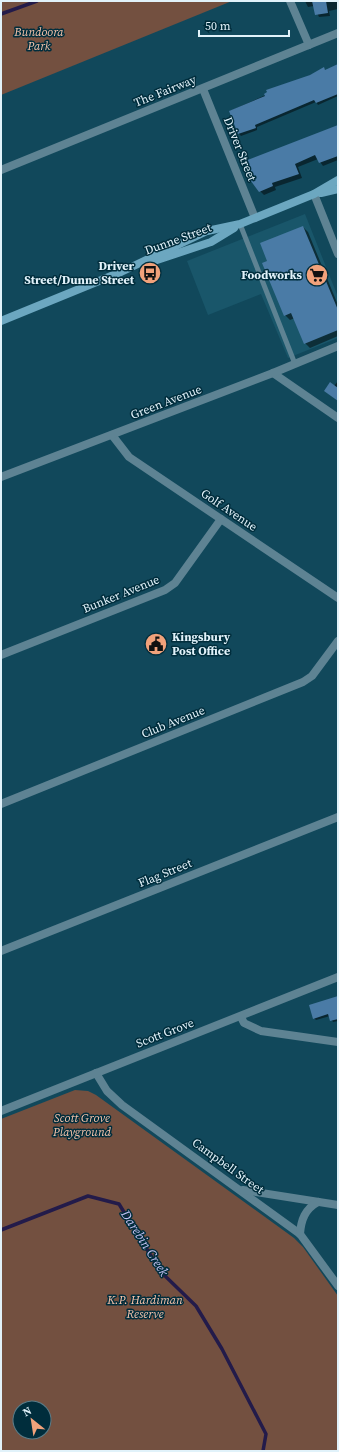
<svg xmlns="http://www.w3.org/2000/svg" width="339" height="1452" font-family="'Source Serif 4',serif">
<rect width="100%" height="100%" fill="#11485b"/>
<path fill="#19566a" d="M 305,214 L 338,297 L 338,338 L 288,358 L 261,294 L 208,315 L 187,261 Z"/>
<g fill="#735040" fill-rule="evenodd">
<path d="M 1,1 L 232,1 L 1,95 Z"/>
<path d="M 75,1090 L 88,1091 L 96,1095 L 294,1238 L 303,1247 L 338,1296 L 338,1451 L 1,1451 L 1,1119 ZM 20,1408 L 44,1408 L 44,1432 L 20,1432 Z"/>
</g>
<g fill="#0007">
<path d="M 305,1 L 338,1 L 338,9 L 329,11 L 330,16 L 319,17 L 314,6 L 308,7 Z"/>
<path d="M 338,66 L 338,96 L 318,105 L 316,102 L 257,127 L 257,130 L 241,136 L 239,134 L 230,111 L 324,69 L 326,71 Z"/>
<path d="M 338,126 L 338,160 L 323,166 L 318,159 L 298,167 L 302,178 L 275,187 L 276,190 L 264,195 L 260,191 Z"/>
<path d="M 303,227 L 308,232 L 338,305 L 338,336 L 310,348 L 305,343 L 295,318 L 290,320 L 285,315 L 268,262 Z"/>
<path d="M 338,381 L 338,400 L 334,386 Z"/>
<path d="M 338,997 L 338,1021 L 333,1022 L 330,1016 L 316,1020 L 314,1018 Z"/>
</g>
<g fill="none" stroke-linecap="round" stroke-linejoin="round">
<g stroke="#231b4a" stroke-width="3.5">
<path d="M 1,14 L 37,1"/>
<path d="M 1,1230 L 88,1196 L 119,1204 L 161,1272 L 196,1306 L 222,1349 L 266,1434 L 263,1451"/>
</g>
</g>
<g fill="#4a7ba6">
<path d="M 312,1 L 326,1 L 328,13 L 315,15 Z"/>
<path d="M 338,64 L 338,94 L 316,103 L 314,100 L 255,125 L 256,128 L 238,134 L 229,111 L 265,96 L 264,94 L 267,92 L 266,90 L 310,75 L 324,67 L 325,70 Z"/>
<path d="M 338,125 L 338,156 L 319,163 L 315,155 L 295,164 L 299,174 L 272,183 L 273,186 L 259,192 L 251,181 L 245,161 Z"/>
<path d="M 303,226 L 338,310 L 338,330 L 304,344 L 291,313 L 284,316 L 262,263 L 267,261 L 260,243 Z"/>
<path d="M 330,382 L 338,388 L 338,401 L 324,391 Z"/>
<path d="M 338,996 L 338,1019 L 330,1021 L 328,1014 L 313,1019 L 309,1005 Z"/>
</g>
<g fill="none" stroke-linecap="round" stroke-linejoin="round">
<path stroke="#5e8393" stroke-width="5" d="M 240,224 L 295,364"/>
<g stroke="#5e8393" stroke-width="8">
<path d="M 290,1 L 309,45"/>
<path d="M 203,89 L 255,218"/>
<path d="M 1,170 L 338,33"/>
<path d="M 314,194 L 338,254"/>
<path d="M 273,373 L 338,418"/>
<path d="M 112,435 L 129,457 L 338,598"/>
<path d="M 1,477 L 273,373 L 338,346"/>
<path d="M 1,655 L 165,590 L 175,583 L 221,519"/>
<path d="M 1,804 L 303,682 L 312,676 L 338,641"/>
<path d="M 1,951 L 338,817"/>
<path d="M 241,1017 L 244,1023 L 261,1031 L 338,1042"/>
<path d="M 96,1073 L 107,1091 L 122,1105 L 300,1234 L 338,1286"/>
<path d="M 1,1111 L 338,977"/>
<path d="M 243,1190 L 338,1205"/>
<path d="M 300,1234 C 301,1220 305,1209 318,1202"/>
</g>
<g stroke="#6ca7c0" stroke-width="8">
<path d="M 321,193 L 338,189"/>
<path d="M 154,261 L 211,242 L 234,228"/>
<path d="M 1,321 L 121,272 L 207,231 L 240,224 L 314,194 L 338,180"/>
</g>
</g>
<defs>
<g id="bus-disc" transform="scale(1.15)"><circle r="9.5" fill="#f1a27b" stroke="#002d3c"/><path d="M-5-6H5V4H4V6H2V4H-2V6H-4V4H-5ZM-3.5-4V0h7V-4ZM-3.5 1.2v1.5H-2V1.2ZM2 1.2v1.5H3.5V1.2Z" fill="#111"/></g>
<g id="supermarket-disc" transform="scale(1.15)"><circle r="9.5" fill="#f1a27b" stroke="#002d3c"/><path d="M-6-5.5h2.5l.6 2H6L4.5 2H-2.5L-4.4-4H-6ZM-1.5 3.2a1.3 1.3 0 1 0 .1 0ZM3 3.2a1.3 1.3 0 1 0 .1 0Z" fill="#111"/></g>
<g id="civic-disc" transform="scale(1.15)"><circle r="9.5" fill="#f1a27b" stroke="#002d3c"/><path d="M-.6-6.5H3V-4.5H.6V-3L4-1V1h2V6H-6V1h2V-1L-.6-3ZM-1.2 2.5V6h2.4V2.5Z" fill="#111"/></g>
</defs>
<g fill-rule="evenodd">
<use href="#bus-disc" x="150" y="273"/>
<use href="#supermarket-disc" x="317" y="275"/>
<use href="#civic-disc" x="156" y="644"/>
</g>
<g text-anchor="middle" dominant-baseline="central" stroke-width="3" stroke-linejoin="round" paint-order="stroke">
<g font-size="12" font-style="italic" fill="#f8c4ab" stroke="#002d3c">
<text x="39" y="32">Bundoora<tspan x="39" dy="14">Park</tspan></text>
<text x="82" y="1118">Scott Grove<tspan x="82" dy="14">Playground</tspan></text>
<text x="145" y="1300">K.P. Hardiman<tspan x="145" dy="14">Reserve</tspan></text>
</g>
<g font-size="12" fill="#e1f2fa" stroke="#002d3c">
<text transform="translate(165 91) rotate(-22)">The Fairway</text>
<text transform="translate(240 149) rotate(68)">Driver Street</text>
<text transform="translate(178 239) rotate(-20)">Dunne Street</text>
<text transform="translate(166 402) rotate(-21)">Green Avenue</text>
<text transform="translate(229 510) rotate(34)">Golf Avenue</text>
<text transform="translate(121 594) rotate(-22)">Bunker Avenue</text>
<text transform="translate(173 722) rotate(-22)">Club Avenue</text>
<text transform="translate(165 873) rotate(-22)">Flag Street</text>
<text transform="translate(165 1033) rotate(-21)">Scott Grove</text>
<text transform="translate(228 1166) rotate(36)">Campbell Street</text>
</g>
<g font-size="12" font-weight="bold" fill="#e1f2fa" stroke="#002d3c" text-anchor="end">
<text x="134" y="266">Driver<tspan x="134" dy="14">Street/Dunne Street</tspan></text>
<text x="302" y="275">Foodworks</text>
<text x="172" y="637" text-anchor="start">Kingsbury<tspan x="172" dy="14">Post Office</tspan></text>
</g>
<g font-size="13" font-style="italic" fill="#c3c1f2" stroke="#002d3c">
<text transform="translate(145 1243) rotate(57)">Darebin Creek</text>
</g>
</g>
<rect width="339" height="1452" fill="none" stroke="#e1f2fa" stroke-width="4"/>
<g transform="translate(32 1420) rotate(330)"><circle r="19" fill="#002d3c" stroke="#5a7c88"/>
<path d="M0-3L7 15L0 10L-7 15Z" fill="#f1a27b"/>
<text y="-6" font-size="11" font-weight="bold" text-anchor="middle" fill="#e1f2fa">N</text>
</g>
<path d="M199 30v6h90v-6" fill="none" stroke="#e1f2fa" stroke-width="2"/>
<text x="205" y="30" font-size="12" fill="#e1f2fa" stroke="#002d3c" stroke-width="3" paint-order="stroke">50 m</text>
</svg>
